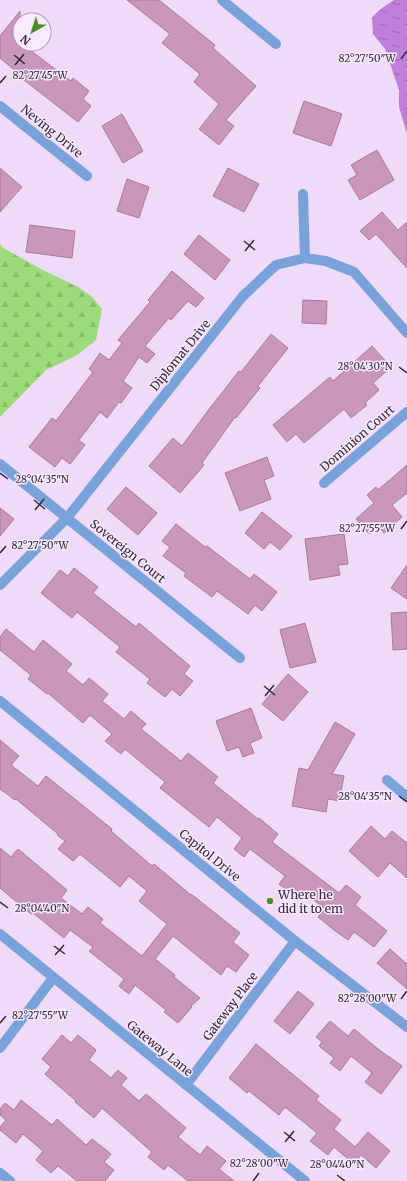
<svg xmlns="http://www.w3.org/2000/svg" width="407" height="1181" font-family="Merriweather,serif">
<defs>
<pattern id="forest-firs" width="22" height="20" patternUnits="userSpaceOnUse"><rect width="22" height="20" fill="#9cda7a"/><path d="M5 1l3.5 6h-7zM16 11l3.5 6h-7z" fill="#87bb6a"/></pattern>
<pattern id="water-ripples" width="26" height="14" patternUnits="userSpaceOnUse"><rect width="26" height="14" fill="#c07fdb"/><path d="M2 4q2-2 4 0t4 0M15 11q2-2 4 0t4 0" fill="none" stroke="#9d68b3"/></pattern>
</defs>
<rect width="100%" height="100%" fill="#efdaf9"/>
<path fill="url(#forest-firs)" d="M 0,244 L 3,248 L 41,269 L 78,287 L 91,296 L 102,309 L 96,340 L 77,355 L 46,370 L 0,417 Z"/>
<path fill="url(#water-ripples)" d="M 394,0 L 407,0 L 407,134 L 399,107 L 399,90 L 385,49 L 373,34 L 372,17 L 382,8 Z"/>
<g fill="#c996bd" stroke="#aa789e">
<path d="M 127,0 L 159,0 L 215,45 L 213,48 L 256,86 L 226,120 L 234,126 L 219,145 L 199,129 L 219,104 L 194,82 L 200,74 L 162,43 L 170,34 Z"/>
<path d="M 20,11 L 20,44 L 22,44 L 71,81 L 73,78 L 89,91 L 83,99 L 91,106 L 78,122 L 15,73 L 17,72 L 0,58 L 0,36 Z"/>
<path d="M 304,101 L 342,114 L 331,146 L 293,133 Z"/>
<path d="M 122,114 L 143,151 L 123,163 L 102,126 Z"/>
<path d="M 377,150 L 394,180 L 360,200 L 348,180 L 357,175 L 351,165 Z"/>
<path d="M 0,168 L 22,187 L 0,212 Z"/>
<path d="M 228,168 L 259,184 L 244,212 L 213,196 Z"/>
<path d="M 127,179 L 149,187 L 139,218 L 117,211 Z"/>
<path d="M 382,212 L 398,230 L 407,222 L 407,268 L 376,234 L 369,240 L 360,231 Z"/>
<path d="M 30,225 L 75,231 L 72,258 L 26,252 Z"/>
<path d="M 199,235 L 230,260 L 215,280 L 184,254 Z"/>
<path d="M 172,271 L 204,298 L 196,307 L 188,301 L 171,320 L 169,318 L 145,346 L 155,354 L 147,363 L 139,357 L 123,381 L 132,388 L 121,403 L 119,402 L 107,418 L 100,412 L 79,440 L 85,445 L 70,464 L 62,458 L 55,467 L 29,447 L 52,418 L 56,421 L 93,372 L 89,369 L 100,353 L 109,360 L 122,343 L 118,340 L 150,302 L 148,300 Z"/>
<path d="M 303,300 L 327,301 L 326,324 L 302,323 Z"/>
<path d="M 271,334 L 288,348 L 258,386 L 260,388 L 236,418 L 235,417 L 202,463 L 204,465 L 180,493 L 149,466 L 173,438 L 182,446 L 210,408 L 239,371 L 241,372 Z"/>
<path d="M 372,346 L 391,367 L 373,383 L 379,390 L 365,403 L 367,405 L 351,418 L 344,409 L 304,443 L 296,434 L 287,442 L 273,425 L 330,377 L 333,381 Z"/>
<path d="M 267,457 L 274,476 L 264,480 L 271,499 L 240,511 L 225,473 Z"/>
<path d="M 407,465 L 407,493 L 392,505 L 402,517 L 384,533 L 378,525 L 369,534 L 356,519 L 374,503 L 367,495 L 376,487 L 378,490 Z"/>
<path d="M 126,487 L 157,513 L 138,535 L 107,509 Z"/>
<path d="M 0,508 L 14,519 L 0,536 Z"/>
<path d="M 262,512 L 292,536 L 280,550 L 270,542 L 264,549 L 245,533 Z"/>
<path d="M 176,524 L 205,547 L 207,546 L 250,579 L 254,574 L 277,592 L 262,611 L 255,605 L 248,614 L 217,591 L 212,597 L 184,576 L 186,573 L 163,556 L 170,547 L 162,541 Z"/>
<path d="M 344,534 L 348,564 L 338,565 L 340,575 L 310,580 L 305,539 Z"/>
<path d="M 407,565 L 407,599 L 391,588 Z"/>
<path d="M 74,568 L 98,587 L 93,593 L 136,627 L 139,623 L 190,666 L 184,674 L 193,681 L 180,696 L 172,689 L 165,697 L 147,683 L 150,679 L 116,652 L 120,647 L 77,612 L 72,618 L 41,593 L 60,570 L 68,576 Z"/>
<path d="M 407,612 L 407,649 L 393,650 L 391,613 Z"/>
<path d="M 305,623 L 316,662 L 290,668 L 280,630 Z"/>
<path d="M 6,629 L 34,652 L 43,640 L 72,664 L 66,671 L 83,685 L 89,678 L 108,694 L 102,701 L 124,719 L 131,711 L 146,724 L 141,729 L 181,761 L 188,753 L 218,777 L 213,783 L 258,819 L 259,818 L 278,834 L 272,842 L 339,893 L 346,885 L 361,897 L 355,905 L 387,931 L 374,947 L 354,932 L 348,940 L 334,930 L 318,917 L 325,909 L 304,892 L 298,899 L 279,884 L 285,876 L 250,849 L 244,857 L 234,849 L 242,838 L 217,817 L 209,827 L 160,788 L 165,782 L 125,749 L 121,754 L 105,741 L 112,734 L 90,715 L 83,723 L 48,693 L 47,694 L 28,679 L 31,675 L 0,650 L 0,637 Z"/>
<path d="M 288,674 L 308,692 L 283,721 L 262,704 Z"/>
<path d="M 251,708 L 262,738 L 250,743 L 254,753 L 243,757 L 239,747 L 227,751 L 216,721 Z"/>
<path d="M 335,722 L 355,734 L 332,774 L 344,776 L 339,801 L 328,799 L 326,812 L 292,806 L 299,768 L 308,770 Z"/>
<path d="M 0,740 L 19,756 L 11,765 L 38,786 L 46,776 L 112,829 L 111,831 L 152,866 L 154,864 L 191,895 L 191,894 L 240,933 L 233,942 L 249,955 L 236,972 L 227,966 L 221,975 L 173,936 L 155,959 L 175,975 L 174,977 L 200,998 L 191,1006 L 192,1007 L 178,1023 L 164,1012 L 166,1010 L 135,985 L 129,994 L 119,986 L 124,979 L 89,951 L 93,947 L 70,930 L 64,938 L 33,913 L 31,914 L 0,888 L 0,848 L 11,857 L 18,849 L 67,890 L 61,898 L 82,914 L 88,907 L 103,919 L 100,923 L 142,956 L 167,924 L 139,901 L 147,891 L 129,876 L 120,887 L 80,854 L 73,861 L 58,849 L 65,841 L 57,835 L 58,834 L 16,799 L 15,800 L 0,789 Z"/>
<path d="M 371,826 L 385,839 L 392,831 L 407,843 L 407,878 L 390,863 L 378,877 L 349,851 Z"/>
<path d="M 390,949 L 407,964 L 407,989 L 377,963 Z"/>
<path d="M 298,991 L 314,1004 L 290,1034 L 274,1021 Z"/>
<path d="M 330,1021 L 348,1036 L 354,1029 L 378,1049 L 402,1066 L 381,1094 L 365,1082 L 372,1073 L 351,1056 L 340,1071 L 330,1063 L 334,1058 L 319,1046 L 322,1042 L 316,1037 Z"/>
<path d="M 62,1035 L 71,1043 L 78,1035 L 96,1050 L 89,1060 L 111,1078 L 118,1070 L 127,1078 L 121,1085 L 139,1101 L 146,1094 L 186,1128 L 178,1137 L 200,1155 L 207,1146 L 226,1161 L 219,1169 L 234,1181 L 188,1181 L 168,1165 L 164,1170 L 148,1157 L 152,1152 L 102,1108 L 94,1118 L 75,1102 L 76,1101 L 45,1074 L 51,1067 L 42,1059 Z"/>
<path d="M 256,1044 L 319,1096 L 316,1100 L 341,1120 L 334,1129 L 355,1147 L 368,1132 L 390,1151 L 376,1168 L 361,1155 L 354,1164 L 334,1147 L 328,1155 L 310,1141 L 317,1133 L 285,1107 L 279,1115 L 249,1091 L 247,1093 L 229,1078 Z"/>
<path d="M 21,1100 L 52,1125 L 57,1119 L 86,1145 L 92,1139 L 111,1154 L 104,1162 L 114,1170 L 105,1181 L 77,1181 L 58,1166 L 51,1173 L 36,1160 L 43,1151 L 23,1134 L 16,1143 L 0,1130 L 0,1127 L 6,1120 L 0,1115 L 0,1109 L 5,1103 L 14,1110 Z"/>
</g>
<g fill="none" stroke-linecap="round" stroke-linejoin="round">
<g stroke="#78a2d9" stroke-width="10">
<path d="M 222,0 L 276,44"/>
<path d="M 0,106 L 87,176"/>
<path d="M 303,194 L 305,258"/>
<path d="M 0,464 L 240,658"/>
<path d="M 324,483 L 407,412"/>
<path d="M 0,585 L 67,518 L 243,296 L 276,265 L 305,258 L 326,261 L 354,272 L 407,333"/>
<path d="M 0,701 L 295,941 L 407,1027"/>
<path d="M 387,780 L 407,797"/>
<path d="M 0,934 L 305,1181"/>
<path d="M 0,1048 L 53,978"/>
<path d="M 186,1085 L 295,941"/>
<path d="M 0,1173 L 10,1181"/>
</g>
</g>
<path fill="none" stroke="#35273b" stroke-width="1.5" d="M 14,55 L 25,64M 401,59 L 407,51M 15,65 L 24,54M 0,83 L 6,76M 244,241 L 255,250M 245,251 L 254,240M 399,367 L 407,373M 0,473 L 8,479M 34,500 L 45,509M 35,510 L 44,499M 401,529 L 407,521M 0,553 L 6,546M 264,686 L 275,695M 265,696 L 274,685M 399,796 L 407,802M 0,902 L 8,908M 54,946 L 65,954M 55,955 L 64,945M 401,999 L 407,991M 0,1023 L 6,1016M 284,1132 L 295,1141M 285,1142 L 294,1131M 337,1175 L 345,1181M 253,1181 L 259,1173"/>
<circle fill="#518c2a" stroke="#f8eaff" stroke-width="1.5" cx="270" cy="901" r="4"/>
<g text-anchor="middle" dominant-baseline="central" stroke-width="3" stroke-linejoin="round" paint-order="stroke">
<g font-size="12" fill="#35273b" stroke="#f8eaff">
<text transform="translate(52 131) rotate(39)">Neving Drive</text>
<text transform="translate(180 355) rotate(-51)">Diplomat Drive</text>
<text transform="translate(357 438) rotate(-41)">Dominion Court</text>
<text transform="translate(128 551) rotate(39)">Sovereign Court</text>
<text transform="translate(210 855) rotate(39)">Capitol Drive</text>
<text transform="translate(230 1006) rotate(-53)">Gateway Place</text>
<text transform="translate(160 1048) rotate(39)">Gateway Lane</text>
</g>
<g font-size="12" fill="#35273b" stroke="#f8eaff" text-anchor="start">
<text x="278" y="894">Where he<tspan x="278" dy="14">did it to em</tspan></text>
</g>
</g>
<g font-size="10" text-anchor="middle" fill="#35273b" stroke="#f8eaff" stroke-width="3" stroke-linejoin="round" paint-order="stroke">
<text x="367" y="62">82°27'50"W</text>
<text x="40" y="79">82°27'45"W</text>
<text x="365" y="370">28°04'30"N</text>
<text x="42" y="483">28°04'35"N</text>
<text x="367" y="532">82°27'55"W</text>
<text x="40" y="549">82°27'50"W</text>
<text x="365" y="800">28°04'35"N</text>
<text x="42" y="912">28°04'40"N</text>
<text x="367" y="1002">82°28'00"W</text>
<text x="40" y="1019">82°27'55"W</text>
<text x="259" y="1167">82°28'00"W</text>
<text x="337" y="1168">28°04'40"N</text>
</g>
<g transform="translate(32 32) rotate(219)"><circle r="19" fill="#f8eaff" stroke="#aa9cb1"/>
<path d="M0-3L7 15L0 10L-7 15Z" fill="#518c2a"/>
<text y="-6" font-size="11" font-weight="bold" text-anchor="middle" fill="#35273b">N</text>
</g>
</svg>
